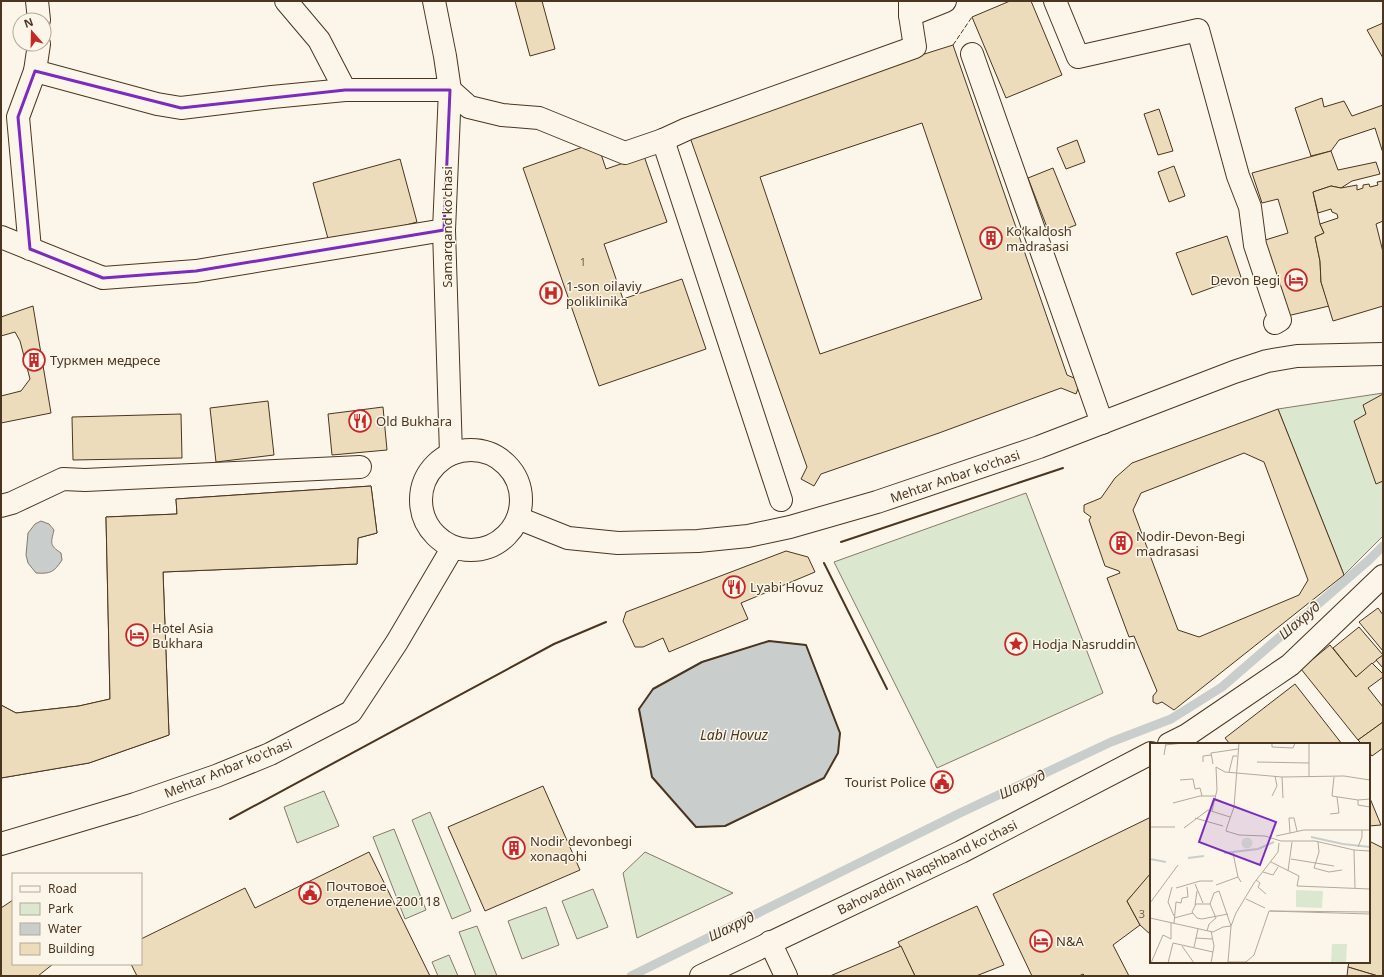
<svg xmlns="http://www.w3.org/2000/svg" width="1384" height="977" font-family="'Noto Sans',sans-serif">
<rect width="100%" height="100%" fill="#fbf6e9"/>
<g fill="#dce7d0" stroke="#887966">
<path d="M 1383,393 L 1383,536 L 1344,575 L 1278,409 Z"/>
<path d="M 1026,493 L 1103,693 L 937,768 L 834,562 Z"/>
<path d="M 324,791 L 339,826 L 297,843 L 284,807 Z"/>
<path d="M 430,812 L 471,911 L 452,919 L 412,820 Z"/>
<path d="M 394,829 L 426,910 L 405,919 L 373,837 Z"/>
<path d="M 645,852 L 733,893 L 637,938 L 623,873 Z"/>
<path d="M 593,889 L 608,927 L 577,939 L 562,901 Z"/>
<path d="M 546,907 L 559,945 L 522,959 L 508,921 Z"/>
<path d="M 477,926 L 497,976 L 476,976 L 459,932 Z"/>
<path d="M 449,955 L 458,976 L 438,976 L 432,962 Z"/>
</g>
<g fill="#c9cecd" stroke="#887966">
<path d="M 41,521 L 49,524 L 54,530 C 51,543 49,545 61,553 L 62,560 C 54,572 51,574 36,573 L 28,563 L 26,555 L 28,533 L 35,524 Z"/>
<path d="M 769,641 L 806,645 L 840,733 L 838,753 L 824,778 L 725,826 L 696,827 L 652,777 L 639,709 L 653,689 L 702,662 Z"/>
</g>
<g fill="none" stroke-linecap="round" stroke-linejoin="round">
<path stroke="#c9cecd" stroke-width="9" d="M 631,976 L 960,813 L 1111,742 L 1171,719 L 1222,687 L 1369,560 L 1383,546"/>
</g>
<g fill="#ecdcbc" stroke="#4a3520" fill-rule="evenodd">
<path d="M 515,1 L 542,1 L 555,49 L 530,56 Z"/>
<path d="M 1010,1 L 1031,1 L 1062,75 L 1006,98 L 972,17 Z"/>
<path d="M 1383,23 L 1383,58 L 1367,30 Z"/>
<path d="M 953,45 L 1067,375 L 1081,381 L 1076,394 L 1061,388 L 939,433 L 821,474 L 814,486 L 801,479 L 807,467 L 687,129 ZM 922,123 L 982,299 L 820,354 L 760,177 Z"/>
<path d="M 1322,98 L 1324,107 L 1344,101 L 1352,116 L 1383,105 L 1383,153 L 1375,128 L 1339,140 L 1331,151 L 1311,156 L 1295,108 Z"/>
<path d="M 1159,109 L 1173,151 L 1158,155 L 1144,114 Z"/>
<path d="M 1077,140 L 1085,162 L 1066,169 L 1057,148 Z"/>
<path d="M 597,142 L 606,169 L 644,156 L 667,222 L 604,244 L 623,299 L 682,279 L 706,349 L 599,386 L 523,168 Z"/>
<path d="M 1331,151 L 1338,170 L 1376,162 L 1380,174 L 1352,181 L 1341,188 L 1331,186 L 1313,192 L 1320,224 L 1324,233 L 1315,237 L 1320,261 L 1321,282 L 1329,306 L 1283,317 L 1262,241 L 1288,233 L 1278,199 L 1262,203 L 1252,173 Z"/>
<path d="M 400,159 L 417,222 L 330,246 L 313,183 Z"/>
<path d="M 1174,166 L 1185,196 L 1169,202 L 1158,172 Z"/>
<path d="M 1053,168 L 1076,225 L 1050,235 L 1028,178 Z"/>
<path d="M 1383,181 L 1383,221 L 1376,224 L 1383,252 L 1383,306 L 1333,321 L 1321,282 L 1320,261 L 1315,237 L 1324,233 L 1320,224 L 1338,218 L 1337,214 L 1332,212 L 1331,209 L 1318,213 L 1313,192 L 1331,186 L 1341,188 L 1357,185 L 1357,190 L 1363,188 L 1363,185 L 1369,184 L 1370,187 L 1378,185 L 1377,182 Z"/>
<path d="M 1227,236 L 1241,277 L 1192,295 L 1176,253 Z"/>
<path d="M 33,306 L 51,413 L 1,423 L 1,396 L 21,391 L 30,379 L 20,341 L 15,332 L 1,336 L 1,317 Z"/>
<path d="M 1383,394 L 1383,481 L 1376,484 L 1354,421 L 1366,414 L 1363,405 Z"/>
<path d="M 268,401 L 274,455 L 216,462 L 210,408 Z"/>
<path d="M 383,407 L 387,450 L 332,455 L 328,414 Z"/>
<path d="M 1278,409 L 1344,575 L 1174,710 L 1162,702 L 1157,704 L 1153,702 L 1153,696 L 1157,691 L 1134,636 L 1129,637 L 1107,578 L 1120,573 L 1119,571 L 1105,566 L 1089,520 L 1091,517 L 1084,512 L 1084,505 L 1101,498 L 1115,478 L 1132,463 ZM 1244,453 L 1264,462 L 1308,580 L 1299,595 L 1199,637 L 1178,630 L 1133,510 L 1141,493 Z"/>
<path d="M 181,414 L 182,458 L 73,460 L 72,417 Z"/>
<path d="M 371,486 L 377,533 L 358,538 L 357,564 L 163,572 L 169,735 L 89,763 L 1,778 L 1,705 L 16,713 L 79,706 L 110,699 L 106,517 L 177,514 L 176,499 Z"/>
<path d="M 371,486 L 377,533 L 358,538 L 357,564 L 163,572 L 169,735 L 89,763 L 1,778 L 1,705 L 16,713 L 79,706 L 110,699 L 106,517 L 177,514 L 176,499 Z"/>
<path d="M 786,551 L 808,557 L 815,572 L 741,603 L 748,619 L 669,652 L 663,638 L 643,647 L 635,647 L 623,621 L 626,612 Z"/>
<path d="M 1378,608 L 1383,615 L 1383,651 L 1359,622 Z"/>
<path d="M 1359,627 L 1383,655 L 1356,677 L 1333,648 Z"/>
<path d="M 1330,645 L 1356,677 L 1372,663 L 1383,674 L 1383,677 L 1368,688 L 1383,707 L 1383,722 L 1358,740 L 1301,669 Z"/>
<path d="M 1383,655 L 1383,668 L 1376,660 Z"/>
<path d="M 1295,684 L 1342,744 L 1230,744 L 1225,738 Z"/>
<path d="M 1383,722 L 1383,748 L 1372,756 L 1369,752 L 1369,744 L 1362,744 L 1358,740 Z"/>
<path d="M 543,786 L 580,870 L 485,911 L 448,827 Z"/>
<path d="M 1369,796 L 1381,825 L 1369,826 Z"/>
<path d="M 1149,818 L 1151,823 L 1151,874 L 1127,901 L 1140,925 L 1113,945 L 1129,976 L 1085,976 L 1083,974 L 1079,976 L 1032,976 L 993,894 Z"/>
<path d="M 1369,841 L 1383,848 L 1383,976 L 1378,976 L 1348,967 L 1349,962 L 1369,962 Z"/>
<path d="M 369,852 L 430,976 L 137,976 L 131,964 L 141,964 L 141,939 L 245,888 L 255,908 Z"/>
<path d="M 1150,874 L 1151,874 L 1151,935 L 1140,925 L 1127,901 Z"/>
<path d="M 13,900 L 13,964 L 53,964 L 38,976 L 1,976 L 1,908 Z"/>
<path d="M 977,906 L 1004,965 L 976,976 L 915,976 L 898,942 Z"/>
<path d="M 901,946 L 915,976 L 830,976 Z"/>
<path d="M 1348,967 L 1378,976 L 1347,976 Z"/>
</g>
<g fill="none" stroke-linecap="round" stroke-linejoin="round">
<g stroke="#4a3520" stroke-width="24">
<g id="minor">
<path d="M 37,1 L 39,20"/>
<path d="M 286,1 L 319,40 L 345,90"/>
<path d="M 434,1 L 445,56 L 450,90 L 444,230 L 451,454"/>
<path d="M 1055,1 L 1078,57 L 1198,30 L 1238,176 L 1250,207 L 1255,245 L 1280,320 L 1275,323"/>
<path d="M 910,15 L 945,1"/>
<path d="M 972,54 L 1102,423"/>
<path d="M 35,71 L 157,104 L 181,108 L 272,97 L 345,90 L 450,90 L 469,107 L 502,115 L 539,118 L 625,153 L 663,140 L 687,129 L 915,47 L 910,15 L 910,1"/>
<path d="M 663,140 L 781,500"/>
<path d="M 1,237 L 103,278 L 196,271 L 444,230"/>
<path d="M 30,249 L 18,117 L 35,71 L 39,44"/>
<path d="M 1,506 L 12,503 L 63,479 L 85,480 L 360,467"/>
<path d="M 1169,744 L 1187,735 L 1290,665 L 1383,576"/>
<path d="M 1,844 L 135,804 L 216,776 L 270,754 L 351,712 L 397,642 L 453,547"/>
<path d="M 770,942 L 786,976"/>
<path d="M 701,976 L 961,852 L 1151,753"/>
</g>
</g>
<g stroke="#4a3520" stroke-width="24">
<g id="major">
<circle cx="471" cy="500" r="50"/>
<path d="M 518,518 L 568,538 L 618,543 L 698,541 L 748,536 L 790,527 L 877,502 L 1039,447 L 1234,372 L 1267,361 L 1297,356 L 1383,354"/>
</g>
</g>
<use href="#minor" stroke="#fbf6e9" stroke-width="22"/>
<use href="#major" stroke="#fbf6e9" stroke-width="22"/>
<path stroke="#4a3520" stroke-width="1" stroke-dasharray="5 2" stroke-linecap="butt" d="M 953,45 L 972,17"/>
<g stroke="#4a3520" stroke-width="2">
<path d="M 841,542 L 1063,468"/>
<path d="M 824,563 L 887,689"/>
<path d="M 769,641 L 806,645 L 840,733 L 838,753 L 824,778 L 725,826 L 696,827 L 652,777 L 639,709 L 653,689 L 702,662 Z"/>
<path d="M 230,819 L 554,644 L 606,622"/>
</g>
</g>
<path fill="none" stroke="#7b2cbf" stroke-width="3" stroke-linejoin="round" d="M 35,71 L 181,108 L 345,90 L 450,90 L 444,230 L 196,271 L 103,278 L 30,249 L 18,117 Z"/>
<defs>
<g id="building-ring" transform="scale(1.15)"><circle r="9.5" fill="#fbf6e9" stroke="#c62828" stroke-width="1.5"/><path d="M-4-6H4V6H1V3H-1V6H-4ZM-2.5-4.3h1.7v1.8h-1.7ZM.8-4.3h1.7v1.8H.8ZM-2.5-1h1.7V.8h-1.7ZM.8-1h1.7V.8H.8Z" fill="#c62828"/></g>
<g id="hotel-ring" transform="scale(1.15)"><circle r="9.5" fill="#fbf6e9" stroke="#c62828" stroke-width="1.5"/><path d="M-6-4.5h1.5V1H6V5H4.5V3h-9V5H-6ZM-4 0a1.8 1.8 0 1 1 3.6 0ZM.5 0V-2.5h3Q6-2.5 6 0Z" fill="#c62828"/></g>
<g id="hospital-ring" transform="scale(1.15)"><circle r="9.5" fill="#fbf6e9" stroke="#c62828" stroke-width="1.5"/><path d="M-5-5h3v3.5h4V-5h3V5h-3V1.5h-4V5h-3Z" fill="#c62828"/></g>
<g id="restaurant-ring" transform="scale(1.15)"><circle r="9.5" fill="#fbf6e9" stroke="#c62828" stroke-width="1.5"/><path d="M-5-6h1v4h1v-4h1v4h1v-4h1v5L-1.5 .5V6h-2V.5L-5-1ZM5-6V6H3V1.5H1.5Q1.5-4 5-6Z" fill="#c62828"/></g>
<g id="sight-ring" transform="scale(1.15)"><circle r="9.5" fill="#fbf6e9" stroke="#c62828" stroke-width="1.5"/><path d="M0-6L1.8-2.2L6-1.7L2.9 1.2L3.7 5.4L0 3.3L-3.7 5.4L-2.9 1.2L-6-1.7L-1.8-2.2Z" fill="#c62828"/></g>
<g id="civic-ring" transform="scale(1.15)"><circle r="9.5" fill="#fbf6e9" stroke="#c62828" stroke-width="1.5"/><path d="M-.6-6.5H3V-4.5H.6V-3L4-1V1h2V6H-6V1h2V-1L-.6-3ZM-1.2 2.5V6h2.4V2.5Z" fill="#c62828"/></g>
</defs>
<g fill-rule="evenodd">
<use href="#building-ring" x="991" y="238"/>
<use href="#hotel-ring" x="1296" y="280"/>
<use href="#hospital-ring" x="551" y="293"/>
<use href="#building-ring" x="34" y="360"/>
<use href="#restaurant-ring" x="360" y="421"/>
<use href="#building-ring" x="1121" y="543"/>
<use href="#restaurant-ring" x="734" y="587"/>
<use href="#hotel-ring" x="137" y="635"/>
<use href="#sight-ring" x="1016" y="644"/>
<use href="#civic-ring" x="942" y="782"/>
<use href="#building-ring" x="514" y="848"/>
<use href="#civic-ring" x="310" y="893"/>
<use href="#hotel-ring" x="1041" y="941"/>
</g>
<g text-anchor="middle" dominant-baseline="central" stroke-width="3" stroke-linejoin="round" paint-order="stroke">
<g font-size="11" fill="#725f47">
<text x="583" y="261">1</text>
<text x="1142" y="913">3</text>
</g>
<g font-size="13" fill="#4a3520" stroke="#fbf6e9">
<text transform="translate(447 227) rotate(-90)">Samarqand ko'chasi</text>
<text transform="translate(955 476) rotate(-19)">Mehtar Anbar ko'chasi</text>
<text transform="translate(228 768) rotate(-22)">Mehtar Anbar ko'chasi</text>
<text transform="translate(927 867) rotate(-26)">Bahovaddin Naqshband ko'chasi</text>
</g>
<g font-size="13" fill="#4a3520" stroke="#fbf6e9" text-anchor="start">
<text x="1006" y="231">Koʻkaldosh<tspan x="1006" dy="15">madrasasi</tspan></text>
<text x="1280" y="280" text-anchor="end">Devon Begi</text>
<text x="566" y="286">1-son oilaviy<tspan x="566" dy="15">poliklinika</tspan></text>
<text x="50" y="360">Туркмен медресе</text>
<text x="376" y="421">Old Bukhara</text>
<text x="1136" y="536">Nodir-Devon-Begi<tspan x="1136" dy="15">madrasasi</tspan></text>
<text x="750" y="587">Lyabi Hovuz</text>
<text x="152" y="628">Hotel Asia<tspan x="152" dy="15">Bukhara</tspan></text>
<text x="1032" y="644">Hodja Nasruddin</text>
<text x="926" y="782" text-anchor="end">Tourist Police</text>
<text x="530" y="841">Nodir devonbegi<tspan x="530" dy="15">xonaqohi</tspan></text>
<text x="326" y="886">Почтовое<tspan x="326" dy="15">отделение 200118</tspan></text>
<text x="1056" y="941">N&amp;A</text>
</g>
<g font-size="14" font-style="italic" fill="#4a3520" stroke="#fbf6e9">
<text transform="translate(1299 620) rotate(-41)">Шахруд</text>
<text x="734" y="734">Labi Hovuz</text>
<text transform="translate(1022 784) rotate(-25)">Шахруд</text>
<text transform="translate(731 926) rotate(-26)">Шахруд</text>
</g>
</g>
<g transform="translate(1150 743)">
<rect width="220" height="220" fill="#fbf6e9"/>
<path d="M91.5 100a5.5 5.5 0 1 1 11 0a5.5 5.5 0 1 1-11 0ZM 146,147 L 173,148 L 172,165 L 146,164 ZM 182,201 L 197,201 L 196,220 L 181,220 Z" fill="#dce7d0"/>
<path fill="none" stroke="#c9cecd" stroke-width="2" d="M 161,94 L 193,101 L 220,104M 74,110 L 108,106 L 124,99M 38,115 L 54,113M 0,116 L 16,119"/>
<path fill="none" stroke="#b4a999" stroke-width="1" d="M 122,0 L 122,4 L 143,5 L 145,0M 15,2 L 34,0M 14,12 L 16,0M 53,19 L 53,13 L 61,12M 107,19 L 159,20M 63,21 L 61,10 L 88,6M 79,29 L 83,13 L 87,13M 132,34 L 133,55M 159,34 L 159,0M 184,34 L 182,53 L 208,57 L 208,62 L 220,64M 30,37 L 43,36 L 45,46 L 50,45 L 52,53M 122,53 L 127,43 L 125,33M 208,57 L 220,56M 23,60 L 50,53 L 66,53M 62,68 L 67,47 L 66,24 L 75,29 L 132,34 L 194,33 L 220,37M 180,71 L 189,70 L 187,54M 45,75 L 73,83M 0,84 L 25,84M 77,84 L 84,64 L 89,0M 77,84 L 76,88 L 89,92 L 115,93 L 131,98 L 165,98 L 204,107 L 220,108M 34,85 L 58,67 L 80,74M 140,90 L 139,75 L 144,75 L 147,88M 126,93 L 154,87 L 220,87M 168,99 L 169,109 L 164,125 L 179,129 L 192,127M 208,104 L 212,94 L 212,87M 204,107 L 205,145M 83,110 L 88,134 L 91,139M 141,116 L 184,123M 121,119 L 149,133 L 147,143 L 220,146M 138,128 L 142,99M 113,129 L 123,132 L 128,124M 106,137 L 110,140 L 108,144 L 116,151M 45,141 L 53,160M 66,142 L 88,134M 22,144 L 18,159 L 24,173M 26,145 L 50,138 L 63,138M 96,156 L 115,165M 0,160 L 28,122M 60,161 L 46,161 L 42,169 L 47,175 L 52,176 L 78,171M 45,162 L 47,148M 119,168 L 220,171M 120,168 L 220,169M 0,175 L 63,189 L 73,184 L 81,183 L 86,170 L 104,140 L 128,109 L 129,100M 24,175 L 43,170M 21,180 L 21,196M 24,180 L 26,159 L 31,160 L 32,155 L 38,154 L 37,144M 57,188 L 59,181 L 66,175 L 60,161 L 64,150 L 69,148 L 81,183 L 78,219M 46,195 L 62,196M 23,200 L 63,209M 32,203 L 44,220M 44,204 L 48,186M 78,219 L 96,219 L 104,212 L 119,168M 1,220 L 13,192 L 21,196M 18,220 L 23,200M 61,220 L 64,203 L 61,188"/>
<path fill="#7b2cbf" fill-opacity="0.15" stroke="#7b2cbf" stroke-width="2" d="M 64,56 L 126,79 L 110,122 L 49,99 Z"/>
<rect width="220" height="220" fill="none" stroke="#4a3520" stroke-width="2"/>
</g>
<rect width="1384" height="977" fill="none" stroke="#4a3520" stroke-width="4"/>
<rect x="12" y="873" width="130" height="92" fill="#fbf6e9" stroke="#b4a999"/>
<rect x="20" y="886" width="20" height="6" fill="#fbf6e9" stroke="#b4a999"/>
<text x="48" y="893" font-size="12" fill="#4a3520">Road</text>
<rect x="20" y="903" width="20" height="12" fill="#dce7d0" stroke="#b4a999"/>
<text x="48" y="913" font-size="12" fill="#4a3520">Park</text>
<rect x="20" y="923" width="20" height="12" fill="#c9cecd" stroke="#b4a999"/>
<text x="48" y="933" font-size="12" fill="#4a3520">Water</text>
<rect x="20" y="943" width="20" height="12" fill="#ecdcbc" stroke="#b4a999"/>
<text x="48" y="953" font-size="12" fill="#4a3520">Building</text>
<g transform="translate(32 32) rotate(340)"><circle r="19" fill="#fbf6e9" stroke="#b4a999"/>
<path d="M0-3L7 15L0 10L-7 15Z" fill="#c62828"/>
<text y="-6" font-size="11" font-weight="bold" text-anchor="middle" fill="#4a3520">N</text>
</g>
</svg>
